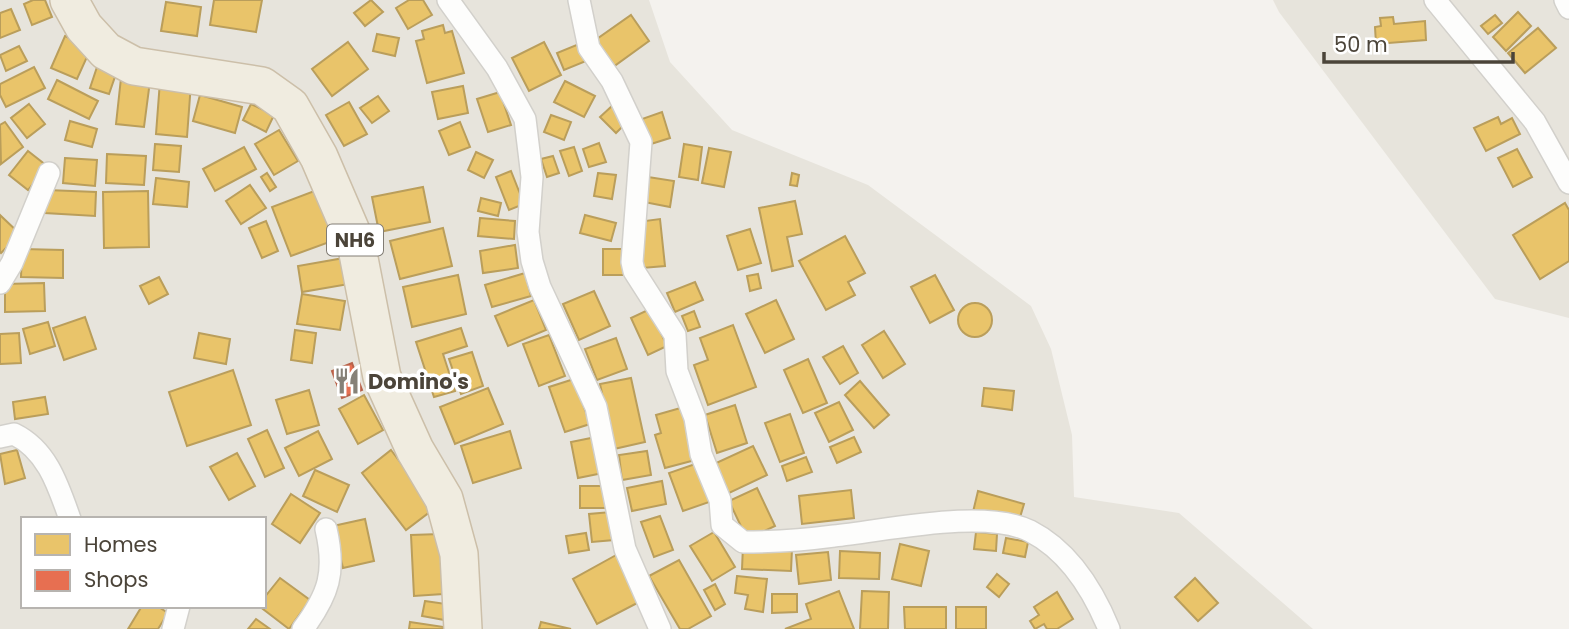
<svg xmlns="http://www.w3.org/2000/svg" width="1569" height="629" font-family="Poppins,sans-serif">
<rect width="100%" height="100%" fill="#f4f2ee"/>
<g fill="#e7e4dc" fill-rule="evenodd">
<path d="M 0,0 L 649,0 L 670,62 L 732,130 L 868,185 L 1031,306 L 1051,349 L 1072,435 L 1074,497 L 1179,513 L 1313,629 L 0,629 ZM 23,519 L 264,519 L 264,606 L 23,606 Z"/>
<path d="M 1273,0 L 1569,0 L 1569,318 L 1495,299 L 1279,12 Z"/>
</g>
<g fill="#e9c46a" stroke="#ba9e5b" stroke-width="2">
<path d="M 33,0 L 45,0 L 52,17 L 32,25 L 24,4 Z"/>
<path d="M 214,0 L 262,0 L 256,32 L 210,25 Z"/>
<path d="M 371,0 L 383,12 L 365,26 L 354,13 Z"/>
<path d="M 409,0 L 423,0 L 432,15 L 408,29 L 396,8 Z"/>
<path d="M 166,2 L 201,7 L 197,36 L 161,31 Z"/>
<path d="M 11,9 L 20,30 L 0,38 L 0,13 Z"/>
<path d="M 1518,12 L 1531,26 L 1506,51 L 1493,37 Z"/>
<path d="M 631,15 L 649,41 L 613,67 L 594,41 Z"/>
<path d="M 1495,15 L 1502,23 L 1488,34 L 1481,26 Z"/>
<path d="M 1393,17 L 1394,24 L 1425,21 L 1426,40 L 1376,44 L 1375,27 L 1381,26 L 1380,18 Z"/>
<path d="M 443,25 L 445,33 L 452,31 L 464,73 L 427,83 L 416,41 L 424,39 L 422,31 Z"/>
<path d="M 1538,28 L 1556,48 L 1525,73 L 1508,53 Z"/>
<path d="M 377,34 L 399,38 L 395,56 L 373,51 Z"/>
<path d="M 65,36 L 91,48 L 77,79 L 51,68 Z"/>
<path d="M 348,42 L 368,69 L 332,96 L 312,69 Z"/>
<path d="M 544,42 L 561,75 L 529,91 L 512,58 Z"/>
<path d="M 579,44 L 586,61 L 564,70 L 557,53 Z"/>
<path d="M 19,46 L 27,61 L 6,71 L 0,55 Z"/>
<path d="M 99,61 L 118,68 L 109,94 L 90,88 Z"/>
<path d="M 34,67 L 45,88 L 6,107 L 0,95 L 0,84 Z"/>
<path d="M 121,78 L 150,81 L 144,127 L 116,124 Z"/>
<path d="M 57,80 L 98,101 L 89,119 L 48,99 Z"/>
<path d="M 160,81 L 191,83 L 187,137 L 156,134 Z"/>
<path d="M 565,81 L 595,96 L 584,117 L 554,102 Z"/>
<path d="M 463,86 L 468,113 L 438,119 L 432,92 Z"/>
<path d="M 500,92 L 511,125 L 488,132 L 477,99 Z"/>
<path d="M 200,95 L 242,107 L 235,133 L 193,121 Z"/>
<path d="M 378,96 L 389,111 L 372,123 L 360,108 Z"/>
<path d="M 349,102 L 367,134 L 344,146 L 326,115 Z"/>
<path d="M 29,104 L 45,124 L 27,138 L 11,118 Z"/>
<path d="M 251,104 L 274,115 L 266,132 L 243,120 Z"/>
<path d="M 612,106 L 627,122 L 616,133 L 600,117 Z"/>
<path d="M 662,112 L 670,138 L 651,144 L 642,119 Z"/>
<path d="M 551,115 L 571,122 L 564,140 L 544,132 Z"/>
<path d="M 1498,117 L 1501,124 L 1512,118 L 1520,134 L 1486,151 L 1474,128 Z"/>
<path d="M 70,121 L 97,129 L 92,147 L 65,140 Z"/>
<path d="M 5,122 L 23,147 L 1,164 L 0,125 Z"/>
<path d="M 460,122 L 470,147 L 449,155 L 439,131 Z"/>
<path d="M 279,130 L 298,161 L 274,175 L 255,144 Z"/>
<path d="M 599,143 L 606,162 L 589,167 L 583,149 Z"/>
<path d="M 155,144 L 181,146 L 179,172 L 153,170 Z"/>
<path d="M 684,144 L 702,147 L 698,180 L 679,177 Z"/>
<path d="M 244,147 L 256,169 L 215,191 L 203,169 Z"/>
<path d="M 574,147 L 582,171 L 569,176 L 560,151 Z"/>
<path d="M 709,148 L 731,152 L 724,187 L 702,183 Z"/>
<path d="M 1517,149 L 1532,177 L 1513,187 L 1498,158 Z"/>
<path d="M 28,151 L 47,166 L 28,190 L 9,175 Z"/>
<path d="M 476,152 L 493,160 L 484,178 L 468,170 Z"/>
<path d="M 107,154 L 146,156 L 144,185 L 106,183 Z"/>
<path d="M 553,156 L 559,173 L 547,177 L 541,159 Z"/>
<path d="M 65,158 L 97,160 L 95,186 L 63,183 Z"/>
<path d="M 511,171 L 524,204 L 509,210 L 496,177 Z"/>
<path d="M 267,173 L 276,187 L 270,191 L 261,177 Z"/>
<path d="M 598,173 L 616,175 L 612,199 L 594,196 Z"/>
<path d="M 792,173 L 799,175 L 797,186 L 790,185 Z"/>
<path d="M 648,177 L 674,181 L 670,207 L 644,202 Z"/>
<path d="M 156,178 L 189,182 L 187,207 L 153,204 Z"/>
<path d="M 250,185 L 266,208 L 241,224 L 226,201 Z"/>
<path d="M 423,187 L 430,222 L 379,232 L 372,197 Z"/>
<path d="M 47,190 L 96,192 L 95,216 L 45,213 Z"/>
<path d="M 317,190 L 335,240 L 291,256 L 272,207 Z"/>
<path d="M 148,191 L 149,247 L 104,248 L 103,192 Z"/>
<path d="M 481,198 L 501,203 L 498,216 L 478,211 Z"/>
<path d="M 795,201 L 802,234 L 787,237 L 793,266 L 772,271 L 759,208 Z"/>
<path d="M 1565,203 L 1569,210 L 1569,261 L 1540,279 L 1513,235 Z"/>
<path d="M 0,215 L 20,234 L 1,253 L 0,252 Z"/>
<path d="M 585,215 L 616,223 L 611,241 L 580,233 Z"/>
<path d="M 480,218 L 515,221 L 514,239 L 478,236 Z"/>
<path d="M 660,219 L 665,266 L 642,268 L 637,222 Z"/>
<path d="M 266,221 L 278,251 L 262,258 L 249,228 Z"/>
<path d="M 443,228 L 452,266 L 400,279 L 390,241 Z"/>
<path d="M 750,229 L 761,263 L 738,270 L 727,236 Z"/>
<path d="M 845,236 L 865,273 L 848,282 L 855,295 L 826,310 L 799,261 Z"/>
<path d="M 515,245 L 518,268 L 483,273 L 480,251 Z"/>
<path d="M 22,249 L 63,250 L 63,278 L 21,277 Z"/>
<rect x="603" y="249" width="22" height="26"/>
<path d="M 344,258 L 349,284 L 302,292 L 298,266 Z"/>
<path d="M 525,273 L 531,296 L 492,307 L 485,285 Z"/>
<path d="M 758,274 L 761,288 L 750,291 L 747,276 Z"/>
<path d="M 458,275 L 466,314 L 412,327 L 403,287 Z"/>
<path d="M 935,275 L 954,310 L 930,323 L 911,287 Z"/>
<path d="M 159,277 L 168,294 L 149,304 L 140,286 Z"/>
<path d="M 695,282 L 703,300 L 675,312 L 667,293 Z"/>
<path d="M 44,283 L 45,311 L 5,312 L 5,284 Z"/>
<path d="M 594,291 L 610,326 L 579,340 L 563,304 Z"/>
<path d="M 302,294 L 345,301 L 340,330 L 297,324 Z"/>
<path d="M 534,300 L 546,330 L 508,346 L 495,316 Z"/>
<path d="M 776,300 L 794,339 L 765,353 L 746,314 Z"/>
<circle cx="975" cy="320" r="17"/>
<path d="M 650,309 L 667,346 L 648,355 L 631,318 Z"/>
<path d="M 694,311 L 700,327 L 688,331 L 682,316 Z"/>
<path d="M 85,317 L 96,349 L 64,360 L 53,328 Z"/>
<path d="M 48,322 L 55,346 L 30,354 L 23,329 Z"/>
<path d="M 733,325 L 756,387 L 708,405 L 694,365 L 708,360 L 700,338 Z"/>
<path d="M 461,328 L 467,346 L 443,354 L 455,391 L 434,397 L 416,342 Z"/>
<path d="M 295,330 L 316,333 L 312,363 L 291,360 Z"/>
<path d="M 884,331 L 905,364 L 883,378 L 862,345 Z"/>
<path d="M 19,333 L 21,363 L 0,364 L 0,334 Z"/>
<path d="M 199,333 L 230,339 L 226,364 L 194,358 Z"/>
<path d="M 549,335 L 565,376 L 539,386 L 523,344 Z"/>
<path d="M 616,338 L 627,369 L 597,380 L 585,349 Z"/>
<path d="M 843,346 L 858,373 L 840,384 L 823,357 Z"/>
<path d="M 472,352 L 483,386 L 461,394 L 449,359 Z"/>
<path d="M 808,359 L 827,403 L 803,413 L 784,370 Z"/>
<path d="M 233,370 L 251,425 L 187,446 L 169,392 Z"/>
<path d="M 631,378 L 645,442 L 614,449 L 600,384 Z"/>
<path d="M 574,379 L 590,424 L 565,432 L 549,387 Z"/>
<path d="M 860,381 L 889,415 L 874,428 L 845,395 Z"/>
<path d="M 488,388 L 503,424 L 455,444 L 440,407 Z"/>
<path d="M 984,388 L 1014,391 L 1012,410 L 982,406 Z"/>
<path d="M 309,390 L 319,425 L 287,434 L 276,400 Z"/>
<path d="M 364,395 L 383,430 L 358,444 L 339,409 Z"/>
<path d="M 45,397 L 48,414 L 15,419 L 13,402 Z"/>
<path d="M 839,402 L 853,430 L 829,442 L 815,413 Z"/>
<path d="M 735,405 L 747,443 L 717,453 L 705,415 Z"/>
<path d="M 684,407 L 699,459 L 665,468 L 655,435 L 661,433 L 656,415 Z"/>
<path d="M 790,414 L 804,453 L 780,462 L 765,423 Z"/>
<path d="M 267,430 L 284,468 L 265,477 L 248,439 Z"/>
<path d="M 318,431 L 332,459 L 299,476 L 285,448 Z"/>
<path d="M 510,431 L 521,468 L 473,483 L 461,446 Z"/>
<path d="M 596,437 L 603,473 L 578,478 L 571,442 Z"/>
<path d="M 854,437 L 861,452 L 837,463 L 830,447 Z"/>
<path d="M 753,446 L 767,475 L 727,494 L 714,464 Z"/>
<path d="M 17,450 L 25,478 L 5,484 L 0,454 Z"/>
<path d="M 391,450 L 435,508 L 406,530 L 362,473 Z"/>
<path d="M 647,451 L 651,475 L 622,480 L 619,455 Z"/>
<path d="M 237,453 L 255,486 L 229,500 L 210,467 Z"/>
<path d="M 806,457 L 812,472 L 787,481 L 782,466 Z"/>
<path d="M 701,462 L 715,500 L 683,511 L 669,473 Z"/>
<path d="M 315,470 L 349,485 L 337,512 L 303,496 Z"/>
<path d="M 662,481 L 666,504 L 632,511 L 627,488 Z"/>
<path d="M 580,486 L 611,486 L 610,508 L 580,508 Z"/>
<path d="M 757,488 L 775,526 L 747,539 L 729,501 Z"/>
<path d="M 851,490 L 854,518 L 802,524 L 799,496 Z"/>
<path d="M 978,491 L 1024,504 L 1018,524 L 973,512 Z"/>
<path d="M 291,494 L 320,513 L 300,543 L 272,524 Z"/>
<path d="M 611,512 L 614,540 L 592,542 L 589,514 Z"/>
<path d="M 660,516 L 673,550 L 654,557 L 641,522 Z"/>
<path d="M 365,519 L 374,561 L 343,568 L 333,526 Z"/>
<path d="M 714,532 L 735,567 L 712,581 L 690,546 Z"/>
<path d="M 976,532 L 997,534 L 996,551 L 974,549 Z"/>
<path d="M 586,533 L 589,550 L 569,553 L 566,536 Z"/>
<path d="M 440,534 L 443,594 L 414,596 L 411,535 Z"/>
<path d="M 1006,538 L 1028,542 L 1025,557 L 1003,553 Z"/>
<path d="M 900,544 L 929,551 L 921,586 L 892,579 Z"/>
<path d="M 743,546 L 792,549 L 791,571 L 742,569 Z"/>
<path d="M 840,551 L 880,553 L 879,579 L 839,578 Z"/>
<path d="M 828,552 L 831,580 L 799,584 L 796,555 Z"/>
<path d="M 618,554 L 643,600 L 597,624 L 573,579 Z"/>
<path d="M 679,560 L 711,616 L 688,629 L 680,629 L 649,576 Z"/>
<path d="M 997,574 L 1009,584 L 999,597 L 987,587 Z"/>
<path d="M 737,576 L 767,579 L 763,612 L 745,609 L 748,595 L 735,593 Z"/>
<path d="M 280,578 L 310,600 L 289,629 L 259,606 L 264,606 L 264,598 Z"/>
<path d="M 1195,578 L 1218,603 L 1198,621 L 1175,597 Z"/>
<path d="M 715,584 L 725,604 L 715,610 L 704,590 Z"/>
<path d="M 839,591 L 854,629 L 785,629 L 811,619 L 806,604 Z"/>
<path d="M 862,591 L 889,592 L 888,629 L 860,629 Z"/>
<path d="M 1057,592 L 1073,619 L 1057,629 L 1047,629 L 1044,624 L 1035,629 L 1030,621 L 1039,615 L 1034,607 Z"/>
<path d="M 772,594 L 797,594 L 797,612 L 772,613 Z"/>
<path d="M 425,601 L 453,605 L 450,621 L 422,616 Z"/>
<path d="M 142,606 L 157,606 L 168,613 L 158,629 L 128,629 Z"/>
<path d="M 904,607 L 946,607 L 946,629 L 905,629 Z"/>
<rect x="956" y="607" width="30" height="22"/>
<path d="M 256,619 L 270,629 L 248,629 Z"/>
<path d="M 410,622 L 444,627 L 444,629 L 409,629 Z"/>
<path d="M 541,622 L 571,629 L 539,629 Z"/>
</g>
<path fill="#e76f51" stroke="#b8624a" stroke-width="2" d="M 352,363 L 362,390 L 342,398 L 332,371 Z"/>
<g fill="none" stroke-linecap="round" stroke-linejoin="round">
<g stroke="#d2d0cb" stroke-width="24">
<g id="minor">
<path d="M 448,0 L 497,68 L 525,119 L 532,177 L 528,232 L 532,261 L 540,287 L 596,407 L 625,549 L 660,629"/>
<path d="M 579,0 L 589,48 L 612,81 L 641,142 L 632,262 L 634,271 L 675,335 L 677,371 L 695,418 L 701,454 L 720,500 L 722,525 L 743,542 C 773,542 804,540 834,536 C 885,531 983,508 1030,531 C 1069,551 1093,590 1109,629"/>
<path d="M 1435,0 L 1535,122 L 1569,183"/>
<path d="M 1565,0 L 1569,8"/>
<path d="M 0,283 L 12,263 L 49,173"/>
<path d="M 0,437 L 14,434 C 47,450 58,485 70,519"/>
<path d="M 173,629 L 179,606"/>
<path d="M 303,629 C 329,594 336,572 326,529"/>
</g>
</g>
<g stroke="#ccbfa9" stroke-width="40">
<path id="trunk" d="M 69,0 L 84,27 L 106,51 L 134,66 L 262,86 L 290,106 L 319,157 L 356,243 L 382,377 L 415,450 L 444,499 L 459,554 L 463,629"/>
</g>
<use href="#minor" stroke="#fdfdfc" stroke-width="21"/>
<use href="#trunk" stroke="#f0ece0" stroke-width="37"/>
</g>
<defs>
<g id="restaurant-bare" transform="scale(2.1)"><path d="M-5-6h1v4h1v-4h1v4h1v-4h1v5L-1.5 .5V6h-2V.5L-5-1ZM5-6V6H3V1.5H1.5Q1.5-4 5-6Z" fill="#868178" stroke="#fff" stroke-width="2.5" paint-order="stroke"/></g>
</defs>
<g fill-rule="evenodd">
<use href="#restaurant-bare" x="347" y="381"/>
</g>
<g text-anchor="middle" dominant-baseline="central" stroke-width="7" stroke-linejoin="round" paint-order="stroke">
<rect fill="#fff" stroke="#817c74" stroke-width="2" x="327" y="224.5" width="56" height="31" rx="5"/>
<g font-size="19" font-weight="bold" fill="#4b4439">
<text x="355" y="240">NH6</text>
</g>
<g font-size="21" font-weight="bold" fill="#4b4439" stroke="#fff" text-anchor="start">
<text x="368" y="381">Domino's</text>
</g>
</g>
<rect x="21" y="517" width="245" height="91" fill="#ffffff" stroke="#b7b4b0" stroke-width="2"/>
<rect x="35" y="534" width="35" height="21" fill="#e9c46a" stroke="#b7b4b0" stroke-width="2"/>
<text x="84" y="552" font-size="21" fill="#4b4439">Homes</text>
<rect x="35" y="570" width="35" height="21" fill="#e76f51" stroke="#b7b4b0" stroke-width="2"/>
<text x="84" y="587" font-size="21" fill="#4b4439">Shops</text>
<path d="M1324 52v10h189v-10" fill="none" stroke="#4b4439" stroke-width="3.5"/>
<text x="1334" y="52" font-size="21" fill="#4b4439" stroke="#ffffff" stroke-width="5" paint-order="stroke">50 m</text>
</svg>
